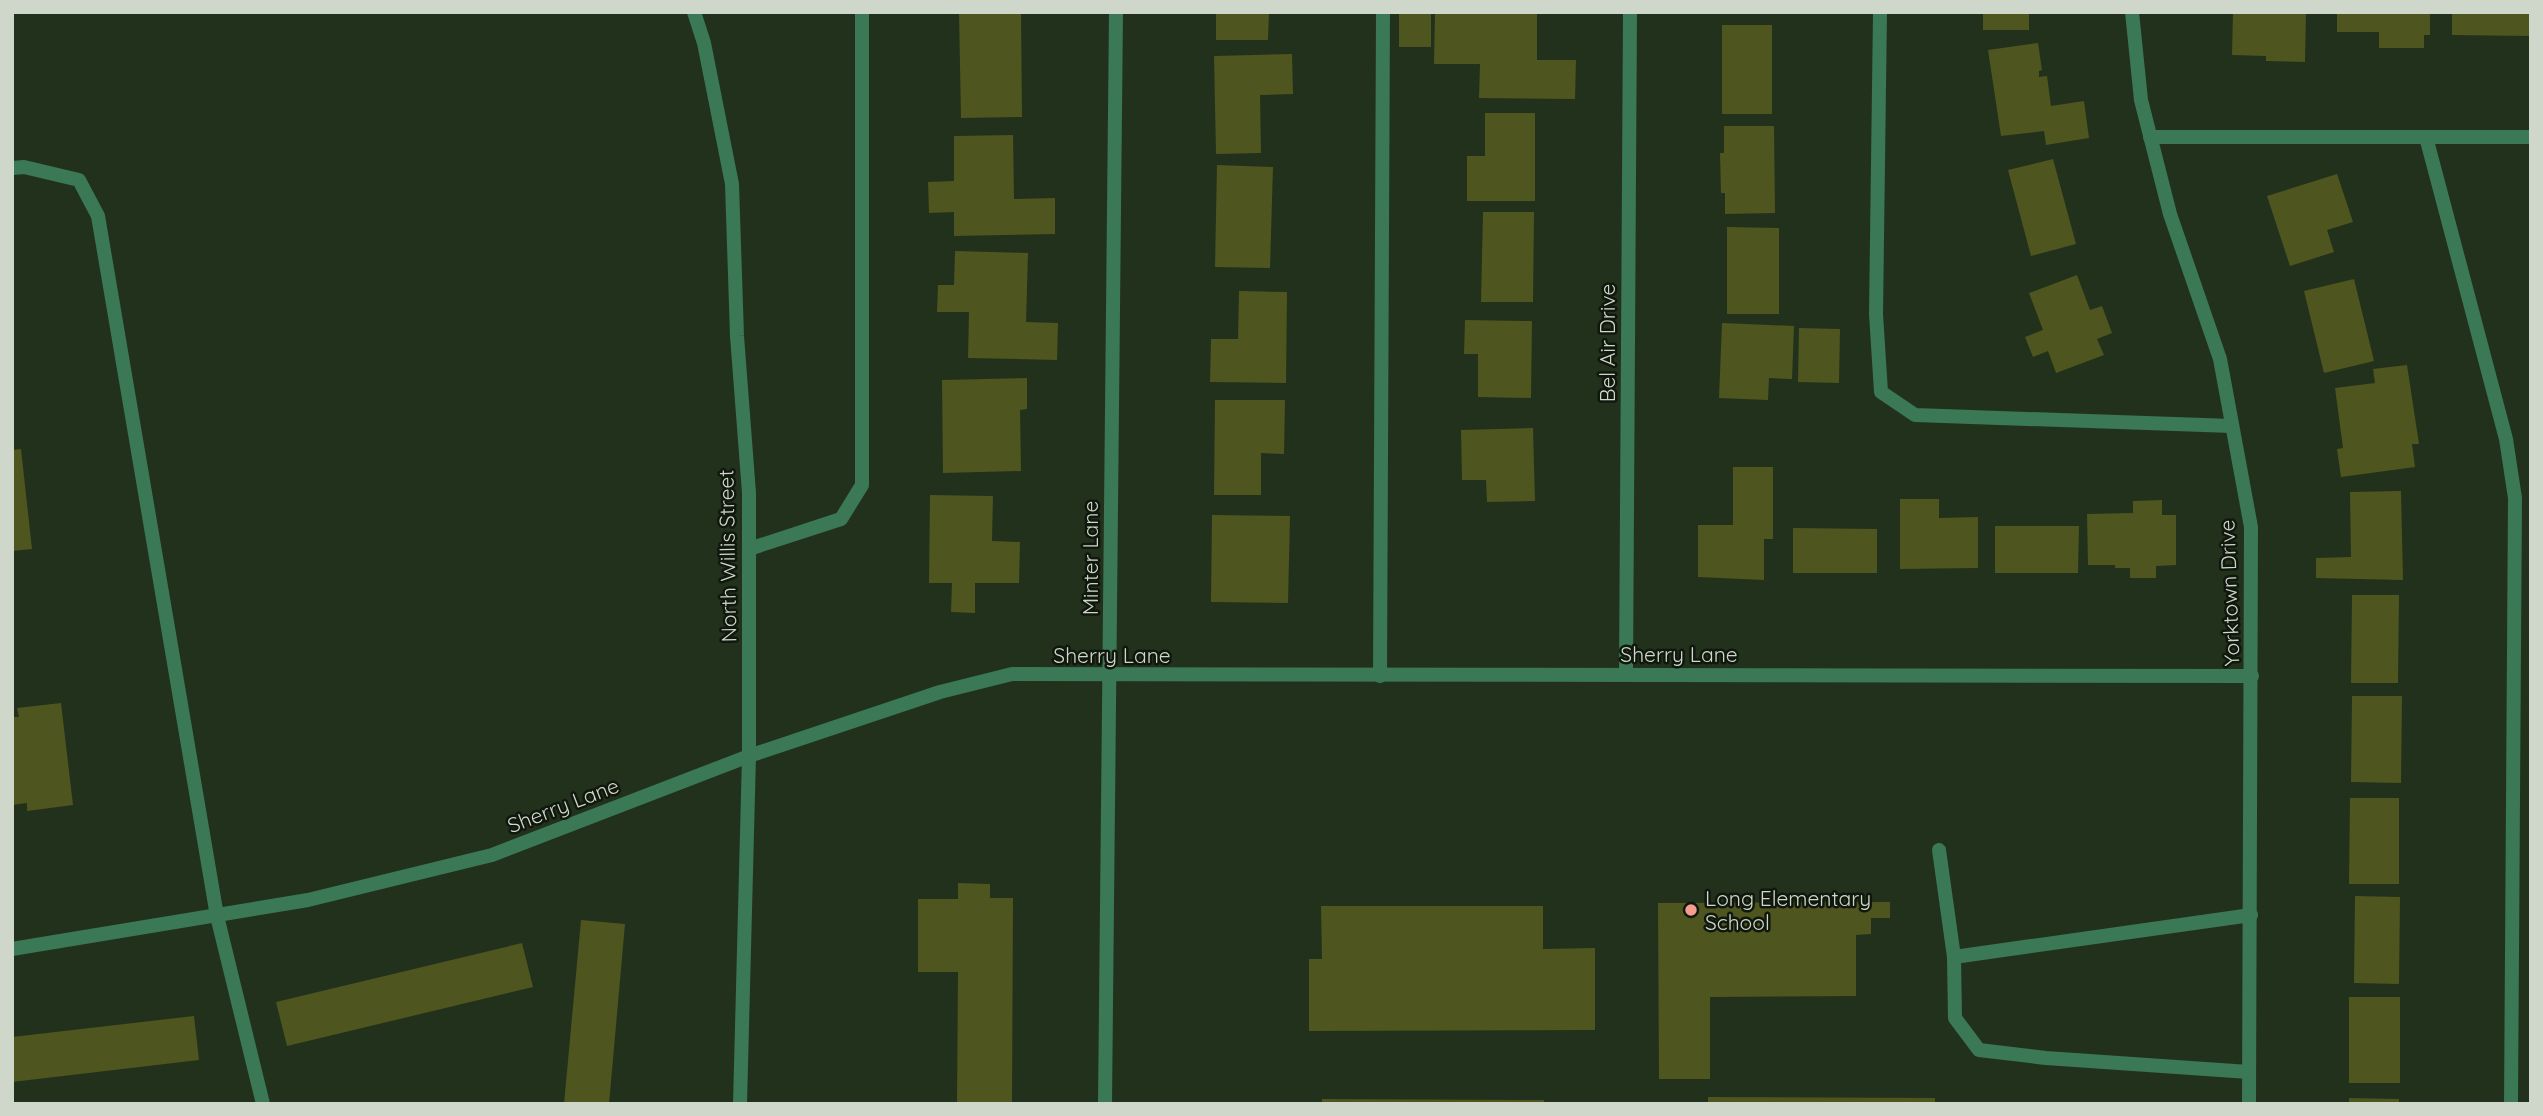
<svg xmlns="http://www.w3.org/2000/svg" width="2543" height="1116" font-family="Quicksand,sans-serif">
<rect width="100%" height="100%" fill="#22311c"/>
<g fill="#4e551f">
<path d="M 959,12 L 1021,12 L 1022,117 L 961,118 Z"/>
<path d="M 1216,12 L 1269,12 L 1268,40 L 1216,40 Z"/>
<rect x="1983" y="12" width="46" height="18"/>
<path d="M 2233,12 L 2306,12 L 2305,62 L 2266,61 L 2266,56 L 2232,55 Z"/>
<path d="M 2337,12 L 2430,12 L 2430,35 L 2424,35 L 2424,48 L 2379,48 L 2379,32 L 2337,32 Z"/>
<path d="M 2452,12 L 2531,12 L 2531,36 L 2452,35 Z"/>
<rect x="1399" y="13" width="32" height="34"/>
<path d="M 1435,13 L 1537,13 L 1537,60 L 1576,60 L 1575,99 L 1479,98 L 1480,64 L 1434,64 Z"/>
<rect x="1722" y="25" width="50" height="89"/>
<path d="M 2038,43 L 2042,70 L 2039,71 L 2039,77 L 2047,76 L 2051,106 L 2084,101 L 2089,138 L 2046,145 L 2044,131 L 2001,136 L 1988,50 Z"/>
<path d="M 1292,54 L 1293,94 L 1260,95 L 1261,153 L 1216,154 L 1214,56 Z"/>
<path d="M 1485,113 L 1535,113 L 1535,201 L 1467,201 L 1467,156 L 1485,156 Z"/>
<path d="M 1724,126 L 1774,126 L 1775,213 L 1725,214 L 1725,193 L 1721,193 L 1720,153 L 1724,153 Z"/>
<path d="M 1013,135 L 1014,199 L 1055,198 L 1055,234 L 954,236 L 954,212 L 929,213 L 928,182 L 954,181 L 954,136 Z"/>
<path d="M 2053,159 L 2076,244 L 2031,256 L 2008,170 Z"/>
<path d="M 1217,165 L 1273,167 L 1270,268 L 1215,267 Z"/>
<path d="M 2337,174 L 2353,222 L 2327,230 L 2334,252 L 2290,266 L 2267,196 Z"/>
<path d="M 1483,212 L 1534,212 L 1533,302 L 1481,302 Z"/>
<path d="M 1727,227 L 1779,228 L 1779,314 L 1727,314 Z"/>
<path d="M 955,251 L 1028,253 L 1026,322 L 1058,323 L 1057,360 L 968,358 L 969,312 L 937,312 L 938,285 L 954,285 Z"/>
<path d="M 2077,275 L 2090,310 L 2102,306 L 2112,333 L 2097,339 L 2104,355 L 2056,373 L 2048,351 L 2033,357 L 2025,337 L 2043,330 L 2029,293 Z"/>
<path d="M 2354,279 L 2374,361 L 2324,373 L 2304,291 Z"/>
<path d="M 1239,291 L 1287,292 L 1286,383 L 1210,382 L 1211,339 L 1238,339 Z"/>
<path d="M 1465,320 L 1532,321 L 1531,398 L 1478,397 L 1478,354 L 1464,354 Z"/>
<path d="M 1722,323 L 1794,326 L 1792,379 L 1769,378 L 1768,400 L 1719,398 Z"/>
<path d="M 1799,328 L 1840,329 L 1839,383 L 1798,382 Z"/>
<path d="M 2407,365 L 2419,444 L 2412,444 L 2415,467 L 2341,477 L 2337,449 L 2343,448 L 2335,388 L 2375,383 L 2373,369 Z"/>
<path d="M 1027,378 L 1027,409 L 1020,410 L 1021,471 L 943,473 L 942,380 Z"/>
<path d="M 1215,400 L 1285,400 L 1284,454 L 1261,453 L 1261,495 L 1214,495 Z"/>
<path d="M 1533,428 L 1535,501 L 1487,502 L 1486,480 L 1462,480 L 1461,430 Z"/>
<path d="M 21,449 L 32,549 L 12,551 L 12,450 Z"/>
<path d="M 1733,467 L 1773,467 L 1773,539 L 1764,539 L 1764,580 L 1698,577 L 1698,525 L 1733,525 Z"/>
<path d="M 2401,491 L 2403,580 L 2316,578 L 2316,558 L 2351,557 L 2350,492 Z"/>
<path d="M 930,495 L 993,496 L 992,541 L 1020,542 L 1019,583 L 975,583 L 975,613 L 951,612 L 952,583 L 929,583 Z"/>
<path d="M 1900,499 L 1939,499 L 1939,518 L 1978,517 L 1978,568 L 1900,569 Z"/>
<path d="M 2162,500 L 2162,515 L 2176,515 L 2176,565 L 2156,566 L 2156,578 L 2130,578 L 2130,568 L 2115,568 L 2115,565 L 2088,565 L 2087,514 L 2133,513 L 2133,501 Z"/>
<path d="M 1212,515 L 1290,516 L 1288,603 L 1211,602 Z"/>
<path d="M 1995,526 L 2079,526 L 2078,573 L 1995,573 Z"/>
<path d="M 1793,528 L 1877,529 L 1877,573 L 1793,573 Z"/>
<path d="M 2352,595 L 2399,595 L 2398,683 L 2351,683 Z"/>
<path d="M 2352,696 L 2402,696 L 2401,783 L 2351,782 Z"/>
<path d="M 61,703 L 73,805 L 27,811 L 27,803 L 12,805 L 12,717 L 19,717 L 17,708 Z"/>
<path d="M 2350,798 L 2399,798 L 2399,884 L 2349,884 Z"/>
<path d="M 958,883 L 990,884 L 990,898 L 1013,898 L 1012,1104 L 957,1104 L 958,972 L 918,972 L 918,899 L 958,899 Z"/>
<path d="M 2355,896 L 2400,897 L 2399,984 L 2354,983 Z"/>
<path d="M 1890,902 L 1890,918 L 1871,918 L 1871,934 L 1856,935 L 1856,996 L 1710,997 L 1710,1079 L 1659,1079 L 1658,903 Z"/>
<path d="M 1321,906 L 1543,906 L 1543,949 L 1595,948 L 1595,1030 L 1309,1031 L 1309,959 L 1322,959 Z"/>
<path d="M 581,920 L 625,924 L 609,1104 L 564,1104 Z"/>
<path d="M 522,943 L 533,987 L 287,1046 L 276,1002 Z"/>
<rect x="2349" y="997" width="51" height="86"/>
<path d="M 194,1016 L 199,1060 L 12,1082 L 12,1037 Z"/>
<path d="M 1708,1097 L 1935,1098 L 1935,1104 L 1708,1104 Z"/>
<path d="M 2349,1098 L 2399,1099 L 2399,1104 L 2349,1104 Z"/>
<path d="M 1322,1099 L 1544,1100 L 1544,1104 L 1322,1104 Z"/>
</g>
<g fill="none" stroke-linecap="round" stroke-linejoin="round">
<g stroke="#3a7856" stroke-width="14">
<path d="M 1880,12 L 1876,314 L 1881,392 L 1915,415 L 2232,426"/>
<path d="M 2150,137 L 2531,137"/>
<path d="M 2426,137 L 2506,439 L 2515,498 L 2511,1104"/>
<path d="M 12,168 L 24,167 L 79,180 L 98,216 L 217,916 L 263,1104"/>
<path d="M 749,549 L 841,519 L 862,485 L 862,12"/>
<path d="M 1380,676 L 1383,12"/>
<path d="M 1939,850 L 1954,957"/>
<path d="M 2249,1072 L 2046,1058 L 1979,1050 L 1955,1018 L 1954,957 L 2251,915"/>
</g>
<g stroke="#3a7856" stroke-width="14">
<path d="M 2132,12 L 2141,100 L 2170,214 L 2220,359 L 2251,527 L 2249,1104"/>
<path d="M 1626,674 L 1630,12"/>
<path d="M 12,949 L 308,900 L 492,855 L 749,756 L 940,692 L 1012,674 L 2252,676"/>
<path d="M 1105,1104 L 1116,12"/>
</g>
<path stroke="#3a7856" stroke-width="14" d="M 694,12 L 704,43 L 732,184 L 737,336 L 749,493 L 749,756 L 740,1104"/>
</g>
<circle fill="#f59d8f" stroke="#10170d" stroke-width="2.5" cx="1691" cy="910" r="7"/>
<g text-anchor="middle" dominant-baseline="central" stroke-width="5" stroke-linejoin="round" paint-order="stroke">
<g font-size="21" fill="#ced7ca" stroke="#10170d">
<text transform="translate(1607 343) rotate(-90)">Bel Air Drive</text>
<text transform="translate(727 556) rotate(-91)">North Willis Street</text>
<text transform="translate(1090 558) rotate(-90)">Minter Lane</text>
<text transform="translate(2229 593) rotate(-92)">Yorktown Drive</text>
<text x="1679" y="654">Sherry Lane</text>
<text x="1112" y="655">Sherry Lane</text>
<text transform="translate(563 805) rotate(-21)">Sherry Lane</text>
</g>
<g font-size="21" fill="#ced7ca" stroke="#10170d" text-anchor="start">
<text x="1705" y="898">Long Elementary<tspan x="1705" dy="24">School</tspan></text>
</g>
</g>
<rect width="2543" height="1116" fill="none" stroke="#ced7ca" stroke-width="28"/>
</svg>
